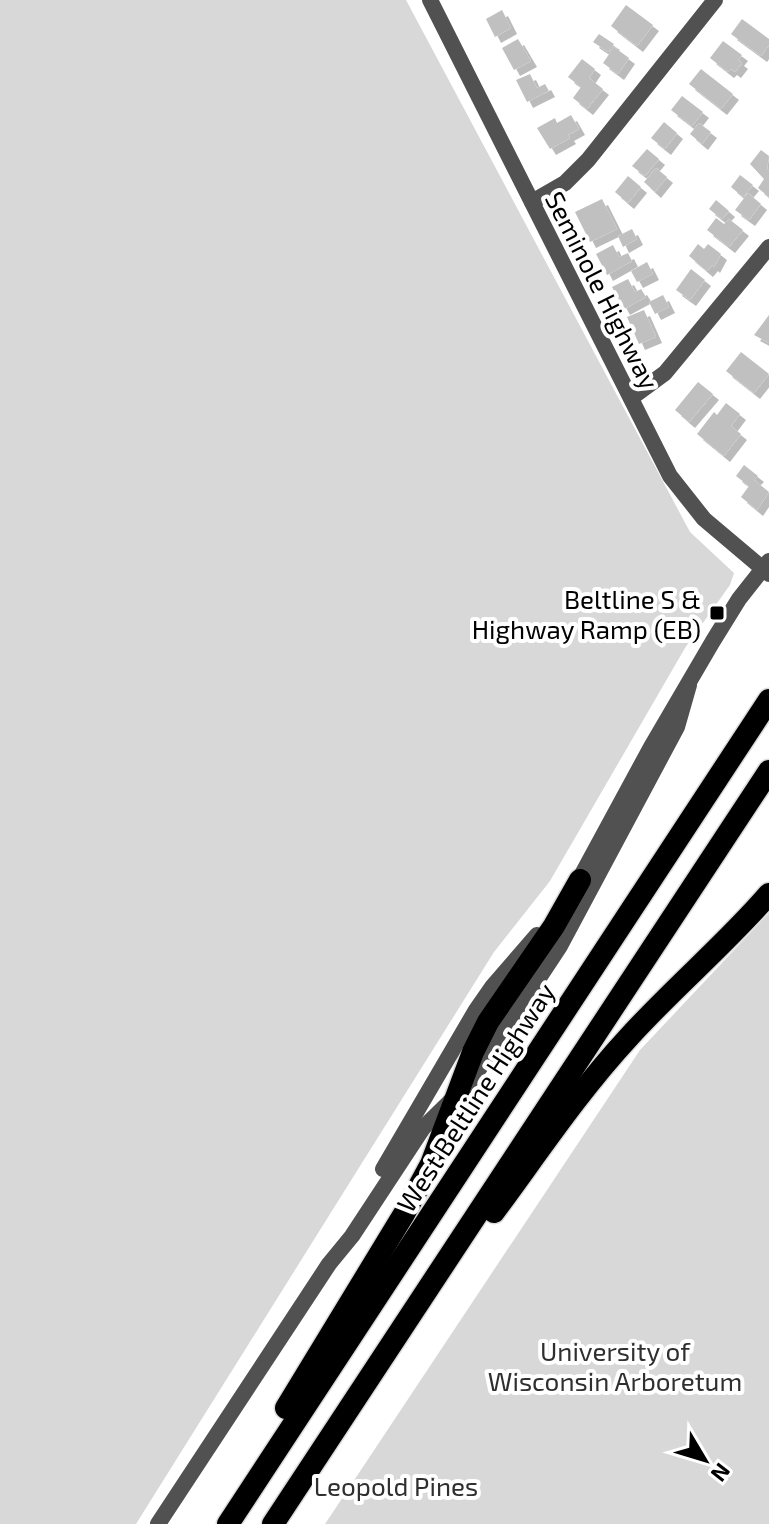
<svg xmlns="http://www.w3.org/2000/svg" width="769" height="1524" font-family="'Exo 2',sans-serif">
<defs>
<filter id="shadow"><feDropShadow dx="6" dy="6" stdDeviation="0" flood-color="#0004"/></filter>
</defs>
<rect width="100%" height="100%" fill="#fff"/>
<g fill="#d8d8d8">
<path d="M 0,0 L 406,0 L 690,532 L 734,573 L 730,585 L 685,648 L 550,881 L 494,952 L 136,1524 L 0,1524 Z"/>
<path d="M 769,913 L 769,1524 L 325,1524 L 640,1050 Z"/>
</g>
<g fill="#c0c0c0" filter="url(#shadow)">
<path d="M 626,5 L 653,25 L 637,46 L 611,26 Z"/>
<path d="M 502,10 L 511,28 L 495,37 L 486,19 Z"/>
<path d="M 742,19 L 769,39 L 769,45 L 761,56 L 731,34 Z"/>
<path d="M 599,34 L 614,44 L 608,52 L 593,42 Z"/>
<path d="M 518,39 L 531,61 L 514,70 L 502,48 Z"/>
<path d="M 723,41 L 742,55 L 738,60 L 742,63 L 735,72 L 731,69 L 728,72 L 710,58 Z"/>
<path d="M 614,47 L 629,58 L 618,74 L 603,63 Z"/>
<path d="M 582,59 L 595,69 L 589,78 L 603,89 L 587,109 L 573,98 L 581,87 L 568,77 Z"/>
<path d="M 701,69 L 733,94 L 721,109 L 689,84 Z"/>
<path d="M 530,74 L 537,88 L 545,84 L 549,91 L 527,102 L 516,80 Z"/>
<path d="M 682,96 L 703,112 L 692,126 L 671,110 Z"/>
<path d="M 571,115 L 579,129 L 568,135 L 570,138 L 550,149 L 537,128 L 555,118 L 557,123 Z"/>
<path d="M 664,122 L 677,133 L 665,149 L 651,138 Z"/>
<path d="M 699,123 L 711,132 L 702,144 L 690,134 Z"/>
<path d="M 647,149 L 659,159 L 645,176 L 632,166 Z"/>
<path d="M 761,150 L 769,156 L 767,169 L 769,171 L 769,197 L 758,188 L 764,179 L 750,164 Z"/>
<path d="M 656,168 L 667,177 L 655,192 L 644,182 Z"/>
<path d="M 740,175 L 753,185 L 743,197 L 731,187 Z"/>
<path d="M 628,176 L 641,187 L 628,203 L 615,192 Z"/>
<path d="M 748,193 L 761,204 L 749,220 L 735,210 Z"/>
<path d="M 602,199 L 617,229 L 590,242 L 575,212 Z"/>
<path d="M 716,200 L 729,211 L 722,219 L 709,209 Z"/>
<path d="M 716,218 L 724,224 L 729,219 L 743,230 L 729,247 L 707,230 Z"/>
<path d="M 632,229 L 637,239 L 623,247 L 618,236 Z"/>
<path d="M 698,244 L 704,249 L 708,244 L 721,254 L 714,267 L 712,265 L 707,271 L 689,256 Z"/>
<path d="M 613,245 L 619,257 L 628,253 L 632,261 L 607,275 L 596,254 Z"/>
<path d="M 647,262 L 653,274 L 637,282 L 631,271 Z"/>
<path d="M 691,269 L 705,280 L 690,300 L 676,290 Z"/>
<path d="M 628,279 L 635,292 L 641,289 L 646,297 L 624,309 L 612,287 Z"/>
<path d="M 663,295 L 669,307 L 655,314 L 649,302 Z"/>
<path d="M 644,310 L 656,337 L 639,344 L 627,317 Z"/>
<path d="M 769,315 L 769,343 L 754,335 Z"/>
<path d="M 741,352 L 769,374 L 754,393 L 726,371 Z"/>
<path d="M 698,382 L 713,394 L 689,422 L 675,410 Z"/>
<path d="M 726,403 L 740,414 L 731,426 L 741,434 L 724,456 L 697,434 L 714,412 L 717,415 Z"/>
<path d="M 744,465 L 758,476 L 754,480 L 769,492 L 757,510 L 741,497 L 749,486 L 736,476 Z"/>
</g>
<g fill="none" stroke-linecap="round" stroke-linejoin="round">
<g stroke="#dbdbdb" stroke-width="25">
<g id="highway">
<path d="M 494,1212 C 537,1154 578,1092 628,1038 C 673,988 725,945 769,894"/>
<path d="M 286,1408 L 404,1214 L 431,1164 L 473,1052 L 488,1022 L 554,926 L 580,880"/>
<path d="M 228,1524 L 769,700"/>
<path d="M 273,1524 L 769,771"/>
</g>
</g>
<g stroke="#515151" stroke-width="16">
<path d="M 430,0 L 670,476 L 704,519 L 769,574"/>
<path d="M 532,202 L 565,183 L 588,160 L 715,0"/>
<path d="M 631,398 L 665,373 L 769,247"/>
<path d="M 574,889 L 651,747 L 713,641 L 739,599 L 769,561"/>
<path d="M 383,1169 L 476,1010 L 492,987 L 537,935"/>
<path d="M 158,1524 L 329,1264 L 352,1236 L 423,1128 L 471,1081 L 560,946 L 677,727 L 689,685"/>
</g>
<use href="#highway" stroke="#000" stroke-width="22"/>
</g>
<rect fill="#000" stroke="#fff" stroke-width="3" x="709" y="605" width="16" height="16" rx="4"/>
<g text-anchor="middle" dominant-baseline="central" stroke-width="8" stroke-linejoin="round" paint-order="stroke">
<g font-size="26" fill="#000" stroke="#fff">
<text transform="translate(603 290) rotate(63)">Seminole Highway</text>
<text transform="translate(475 1097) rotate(-57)">West Beltline Highway</text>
</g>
<g font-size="26" fill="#000" stroke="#fff" text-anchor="end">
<text x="701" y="598">Beltline S &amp;<tspan x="701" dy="30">Highway Ramp (EB)</tspan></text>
</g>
<g font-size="26" fill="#2f2f2f" stroke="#fff">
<text x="615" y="1350">University of<tspan x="615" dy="30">Wisconsin Arboretum</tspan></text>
<text x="396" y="1485">Leopold Pines</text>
</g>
</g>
<g transform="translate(705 1460) rotate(128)" stroke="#ffffff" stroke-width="6" paint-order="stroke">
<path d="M0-6L14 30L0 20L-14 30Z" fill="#000000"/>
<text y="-12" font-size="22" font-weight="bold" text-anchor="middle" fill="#000000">N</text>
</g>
</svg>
